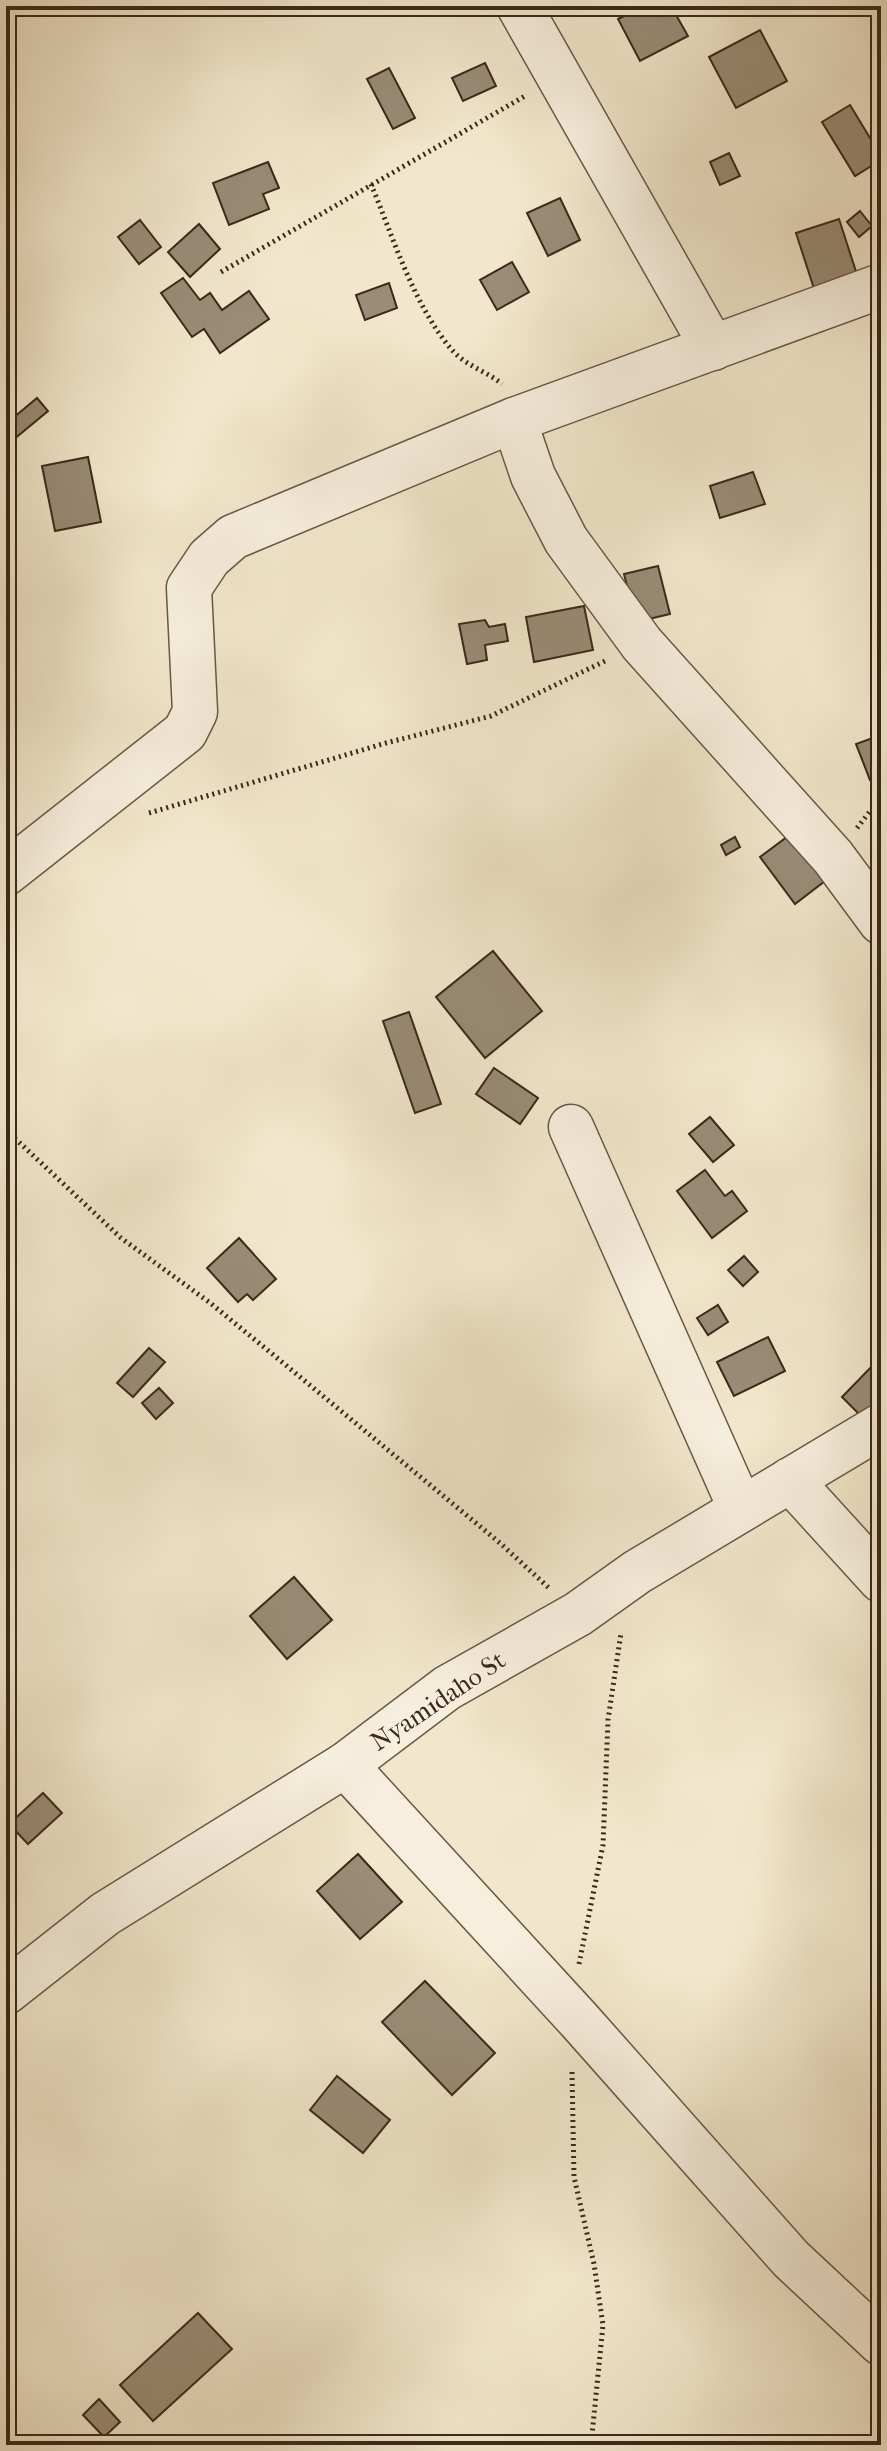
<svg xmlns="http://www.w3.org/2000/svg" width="887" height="2451" font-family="'IM FELL French Canon',serif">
<rect width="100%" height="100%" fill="#f2e7cc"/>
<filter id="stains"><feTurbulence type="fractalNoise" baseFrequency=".0025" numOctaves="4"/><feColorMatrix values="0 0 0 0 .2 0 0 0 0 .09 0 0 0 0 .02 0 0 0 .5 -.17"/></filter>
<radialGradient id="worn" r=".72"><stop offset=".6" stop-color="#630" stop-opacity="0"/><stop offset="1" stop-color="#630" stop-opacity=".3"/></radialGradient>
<g fill="#9a8c77" stroke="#3a291a" stroke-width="2">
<path d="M 644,6 L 671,6 L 688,36 L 640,61 L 618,19 Z"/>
<path d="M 760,30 L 787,81 L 736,108 L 709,57 Z"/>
<path d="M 485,63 L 496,86 L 463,101 L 452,78 Z"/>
<path d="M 389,68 L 415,118 L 393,129 L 367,79 Z"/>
<path d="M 850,105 L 881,156 L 881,160 L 855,176 L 822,122 Z"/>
<path d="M 729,153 L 740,176 L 720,185 L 710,162 Z"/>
<path d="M 268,162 L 279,188 L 263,194 L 269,209 L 229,225 L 213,183 Z"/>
<path d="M 560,198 L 580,240 L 548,256 L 527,213 Z"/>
<path d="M 860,211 L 872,226 L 859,237 L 847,222 Z"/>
<path d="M 839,219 L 862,290 L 819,304 L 796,233 Z"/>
<path d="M 140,220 L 161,247 L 139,264 L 118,237 Z"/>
<path d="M 199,224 L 220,249 L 190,277 L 168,252 Z"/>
<path d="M 512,262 L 529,292 L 497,310 L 480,280 Z"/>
<path d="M 183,278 L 200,300 L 210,293 L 222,310 L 249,291 L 269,319 L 220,353 L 204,329 L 192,337 L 161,293 Z"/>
<path d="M 389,283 L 397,308 L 365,320 L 356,295 Z"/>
<path d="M 37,398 L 48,411 L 7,445 L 6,424 Z"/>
<path d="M 88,457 L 101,522 L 55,531 L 42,466 Z"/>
<path d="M 753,472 L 765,504 L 720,518 L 710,486 Z"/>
<path d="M 658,566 L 670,614 L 636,622 L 624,574 Z"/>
<path d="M 584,606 L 593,650 L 534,662 L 526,617 Z"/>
<path d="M 485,620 L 489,627 L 505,624 L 508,641 L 485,645 L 487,660 L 467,664 L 459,624 Z"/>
<path d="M 881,735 L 881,777 L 870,780 L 856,744 Z"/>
<path d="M 791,834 L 825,881 L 795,904 L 760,857 Z"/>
<path d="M 735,837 L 740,847 L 726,855 L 721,845 Z"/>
<path d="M 493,951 L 542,1011 L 485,1058 L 436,997 Z"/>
<path d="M 409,1012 L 441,1104 L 415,1113 L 383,1021 Z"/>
<path d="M 494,1068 L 538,1098 L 520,1124 L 476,1094 Z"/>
<path d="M 710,1117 L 734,1145 L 713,1162 L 689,1134 Z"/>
<path d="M 705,1170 L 725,1196 L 732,1191 L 747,1211 L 712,1238 L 677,1191 Z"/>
<path d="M 239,1238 L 276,1279 L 253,1300 L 247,1294 L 238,1302 L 207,1268 Z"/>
<path d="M 744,1256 L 758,1272 L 743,1286 L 728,1270 Z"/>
<path d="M 718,1305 L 728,1322 L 708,1335 L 697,1318 Z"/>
<path d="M 768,1337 L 785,1371 L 734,1396 L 717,1362 Z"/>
<path d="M 149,1348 L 165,1362 L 133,1397 L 117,1383 Z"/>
<path d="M 878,1360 L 881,1363 L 881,1418 L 872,1427 L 842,1397 Z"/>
<path d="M 159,1388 L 173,1403 L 156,1419 L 142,1403 Z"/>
<path d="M 294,1577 L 332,1620 L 287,1659 L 250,1616 Z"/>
<path d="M 43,1793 L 62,1813 L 28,1844 L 9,1824 Z"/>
<path d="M 358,1854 L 402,1902 L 360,1939 L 317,1891 Z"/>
<path d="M 425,1981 L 495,2053 L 452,2095 L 382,2022 Z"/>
<path d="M 337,2076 L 390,2120 L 363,2153 L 310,2110 Z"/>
<path d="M 198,2313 L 232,2349 L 153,2421 L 120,2385 Z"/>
<path d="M 99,2399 L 120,2422 L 104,2437 L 83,2415 Z"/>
</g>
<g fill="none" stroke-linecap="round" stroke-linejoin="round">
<g stroke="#685846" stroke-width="47">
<g id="minor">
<path d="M 519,6 L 713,348"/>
<path d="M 514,420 L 533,476 L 566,540 L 642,644 L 833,857 L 881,922"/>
<path d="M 6,873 L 185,732 L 195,712 L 189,588 L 209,558 L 233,537 L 514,420 L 881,286"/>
<path d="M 571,1127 L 740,1507"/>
<path d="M 790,1480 L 881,1580"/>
<path d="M 345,1765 L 579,2020 L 791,2259 L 881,2343"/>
<path d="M 6,1992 L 105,1914 L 345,1765 L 447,1688 L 578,1614 L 637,1572 L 881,1426"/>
</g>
</g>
<g stroke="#3a291a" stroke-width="5" stroke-dasharray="2 4" stroke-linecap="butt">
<path d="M 371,184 C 393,237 414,306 452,350 C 466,366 486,371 502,384"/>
<path d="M 221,272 L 525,96"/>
<path d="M 149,813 L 386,743 L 491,716 L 605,661"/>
<path d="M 857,828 L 881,797"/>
<path d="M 6,1130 L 121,1238 L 209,1302 L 276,1357 L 500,1543 L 549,1588"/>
<path d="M 579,1964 L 603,1845 L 608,1720 L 621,1633"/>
<path d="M 572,2072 L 574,2177 L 594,2264 L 603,2325 L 591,2445"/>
</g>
<use href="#minor" stroke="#f7efde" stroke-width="44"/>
</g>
<g text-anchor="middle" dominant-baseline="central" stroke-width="7" stroke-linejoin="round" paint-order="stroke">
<g font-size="26" fill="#3a291a" stroke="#f7efde">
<text transform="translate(438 1701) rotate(-34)">Nyamidaho St</text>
</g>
</g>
<rect width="887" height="2451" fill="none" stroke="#f2e7cc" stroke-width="32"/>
<rect x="8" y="8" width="871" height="2435" fill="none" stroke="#3a291a" stroke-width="4"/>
<rect x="16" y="16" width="855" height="2419" fill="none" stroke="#3a291a" stroke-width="2"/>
<rect width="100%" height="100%" filter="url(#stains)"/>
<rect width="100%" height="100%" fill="url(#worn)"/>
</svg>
